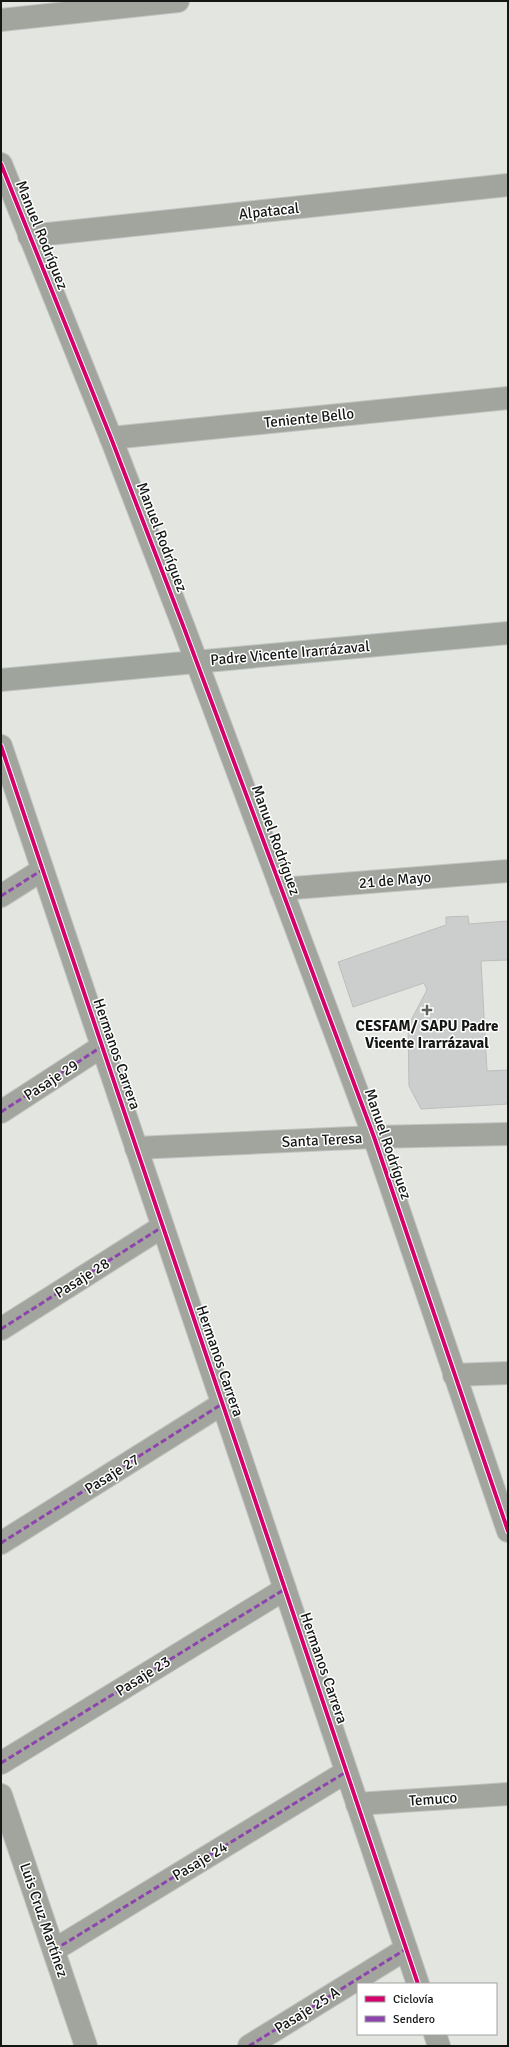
<svg xmlns="http://www.w3.org/2000/svg" width="509" height="2047" font-family="Signika,sans-serif">
<rect width="100%" height="100%" fill="#e2e5e0"/>
<path fill="#cccecd" stroke="#bdbebd" d="M 468,916 L 469,924 L 508,921 L 508,960 L 481,961 L 487,1071 L 508,1070 L 508,1104 L 421,1109 L 409,1086 L 408,1026 L 427,990 L 424,983 L 353,1007 L 338,962 L 446,925 L 446,917 Z"/>
<g fill="none" stroke-linecap="round" stroke-linejoin="round">
<g stroke="#c1c3c0" stroke-width="24">
<g id="street">
<path d="M 1,20 L 178,1"/>
<path d="M 1,164 L 111,438 L 184,628 L 374,1137 L 508,1531"/>
<path d="M 29,236 L 508,185"/>
<path d="M 111,438 L 508,398"/>
<path d="M 1,746 L 418,1984"/>
<path d="M 281,889 L 508,871"/>
<path d="M 1,896 L 42,870"/>
<path d="M 1,1112 L 101,1047"/>
<path d="M 136,1148 L 374,1137 L 508,1134"/>
<path d="M 1,1329 L 162,1227"/>
<path d="M 454,1375 L 508,1373"/>
<path d="M 1,1543 L 222,1404"/>
<path d="M 1,1763 L 285,1589"/>
<path d="M 1,1795 L 86,2046"/>
<path d="M 357,1804 L 508,1794"/>
<path d="M 54,1950 L 346,1772"/>
<path d="M 435,2034 L 439,2046"/>
<path d="M 249,2046 L 406,1949"/>
</g>
</g>
<g stroke="#c1c3c0" stroke-width="24">
<path id="secondary" d="M 1,680 L 508,633"/>
</g>
<use href="#street" stroke="#a1a59d" stroke-width="22"/>
<use href="#secondary" stroke="#9fa49c" stroke-width="22"/>
<g stroke="#8e44ad" stroke-width="3" stroke-dasharray="6 3" stroke-linecap="butt">
<path d="M 1,896 L 42,870"/>
<path d="M 1,1112 L 101,1047"/>
<path d="M 1,1329 L 162,1227"/>
<path d="M 1,1543 L 222,1404"/>
<path d="M 1,1763 L 285,1589"/>
<path d="M 54,1950 L 346,1772"/>
<path d="M 249,2046 L 406,1949"/>
</g>
<g stroke="#fff" stroke-width="6">
<g id="cycleway">
<path d="M 1,164 L 111,438 L 184,628 L 374,1137 L 508,1531"/>
<path d="M 1,746 L 418,1984"/>
</g>
</g>
<use href="#cycleway" stroke="#d6006c" stroke-width="4"/>
</g>
<path fill="#5d5f5b" stroke="#fff" stroke-width="1.5" d="M425 1004h4v4h4v4h-4v4h-4v-4h-4v-4h4z"/>
<g text-anchor="middle" dominant-baseline="central" stroke-width="3" stroke-linejoin="round" paint-order="stroke">
<g font-size="15" fill="#151714" stroke="#fff">
<text transform="translate(269 211) rotate(-6)">Alpatacal</text>
<text transform="translate(42 235) rotate(68)">Manuel Rodríguez</text>
<text transform="translate(309 418) rotate(-6)">Teniente Bello</text>
<text transform="translate(162 537) rotate(69)">Manuel Rodríguez</text>
<text transform="translate(290 653) rotate(-5)">Padre Vicente Irarrázaval</text>
<text transform="translate(276 840) rotate(70)">Manuel Rodríguez</text>
<text transform="translate(395 880) rotate(-5)">21 de Mayo</text>
<text transform="translate(117 1054) rotate(71)">Hermanos Carrera</text>
<text transform="translate(51 1080) rotate(-33)">Pasaje 29</text>
<text transform="translate(322 1140) rotate(-3)">Santa Teresa</text>
<text transform="translate(388 1144) rotate(71)">Manuel Rodríguez</text>
<text transform="translate(82 1278) rotate(-32)">Pasaje 28</text>
<text transform="translate(220 1361) rotate(71)">Hermanos Carrera</text>
<text transform="translate(112 1474) rotate(-32)">Pasaje 27</text>
<text transform="translate(324 1668) rotate(71)">Hermanos Carrera</text>
<text transform="translate(143 1676) rotate(-32)">Pasaje 23</text>
<text transform="translate(433 1799) rotate(-4)">Temuco</text>
<text transform="translate(200 1861) rotate(-31)">Pasaje 24</text>
<text transform="translate(44 1920) rotate(71)">Luis Cruz Martínez</text>
<text transform="translate(307 2010) rotate(-32)">Pasaje 25 A</text>
</g>
<g font-size="15" font-weight="bold" fill="#151714" stroke="#fff">
<text x="427" y="1026">CESFAM/ SAPU Padre<tspan x="427" dy="17">Vicente Irarrázaval</tspan></text>
</g>
</g>
<rect width="509" height="2047" fill="none" stroke="#151714" stroke-width="4"/>
<rect x="357" y="1983" width="140" height="52" fill="#ffffff" stroke="#a1a2a1"/>
<rect x="365" y="1996" width="20" height="6" fill="#d6006c" stroke="#a1a2a1"/>
<text x="393" y="2003" font-size="12" fill="#151714">Ciclovía</text>
<rect x="365" y="2016" width="20" height="6" fill="#8e44ad" stroke="#a1a2a1"/>
<text x="393" y="2023" font-size="12" fill="#151714">Sendero</text>
</svg>
